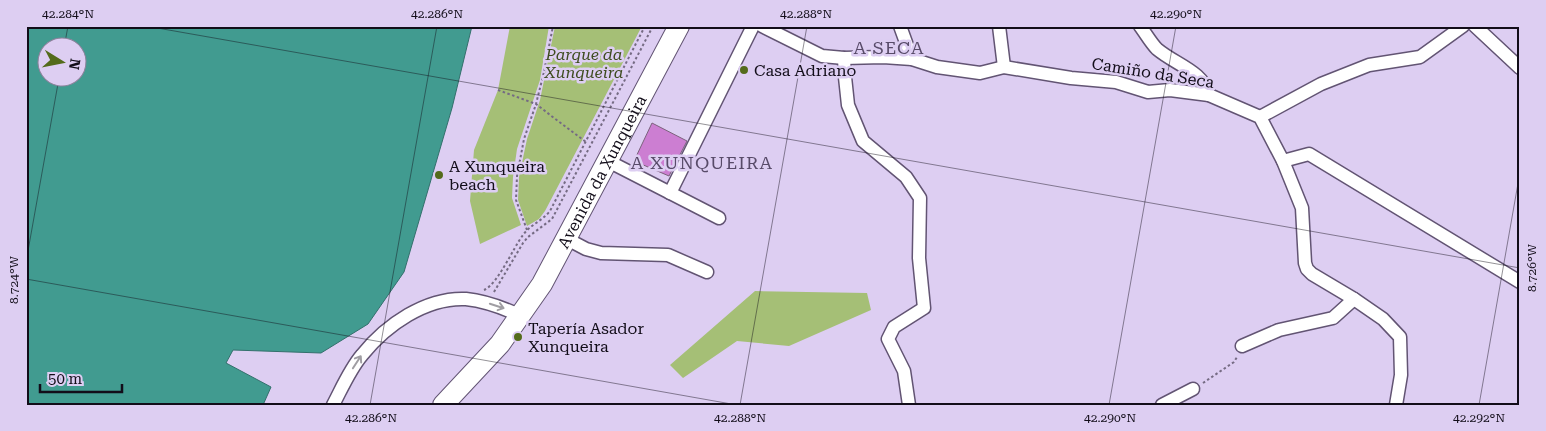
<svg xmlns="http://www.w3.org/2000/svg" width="1546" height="431" font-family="'Roboto Serif',serif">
<rect width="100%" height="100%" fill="#ddcef2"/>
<g fill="#a5bf76">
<path d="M 510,26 L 549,26 L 540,80 L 517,149 L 513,177 L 512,198 L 521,225 L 480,244 L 470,201 L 474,150 L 498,90 Z"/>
<path d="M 555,26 L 642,26 L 545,211 L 539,219 L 527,226 L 518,200 L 519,177 L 527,139 L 540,100 Z"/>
<path d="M 755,291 L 867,293 L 871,310 L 789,346 L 737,341 L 683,378 L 670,365 Z"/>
</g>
<path fill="#419b90" stroke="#33706c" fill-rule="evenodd" d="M 26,26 L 472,26 L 452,108 L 404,272 L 368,324 L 321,353 L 233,350 L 226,363 L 271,387 L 263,405 L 26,405 ZM 48,48 L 78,48 L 78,78 L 48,78 Z"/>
<path fill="#cc7ed2" stroke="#7c627d" d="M 652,123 L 687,141 L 669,176 L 634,161 Z"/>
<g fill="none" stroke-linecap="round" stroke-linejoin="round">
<g stroke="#625473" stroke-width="15">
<g id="street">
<path d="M 762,26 L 822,56 L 844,58 L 883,57 L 912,59 L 937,67 L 980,73 L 1004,67 L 1071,78 L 1116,82 L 1148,92 L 1170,90 L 1209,95 L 1260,117 L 1283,161 L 1302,208 L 1305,263 L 1307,269 L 1312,274 L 1354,299 L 1383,319 L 1400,337 L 1401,375 L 1396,405"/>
<path d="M 900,26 L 912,59"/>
<path d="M 999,26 L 1004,67"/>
<path d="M 1140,26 C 1146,34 1151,43 1157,49 C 1176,65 1203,71 1209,95"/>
<path d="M 1475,26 L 1520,68"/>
<path d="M 844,58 L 845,77 L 848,105 L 863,141 L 906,177 L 920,198 L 919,258 L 924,308 L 894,327 L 888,339 L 904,371 L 909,405"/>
<path d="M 1260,117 L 1321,84 L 1369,65 L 1420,57 L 1463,26"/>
<path d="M 606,160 L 719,218"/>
<path d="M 1283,161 L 1309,154 L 1520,282"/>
<path d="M 670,193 L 753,26"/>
<path d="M 567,239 L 586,249 L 601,253 L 668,255 L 707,272"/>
<path d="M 1242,346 L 1279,330 L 1333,318 L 1354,299"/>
<path d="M 333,405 C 342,388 350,369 362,355 C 386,325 426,297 466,299 C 485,301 504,308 521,316"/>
<path d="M 1162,405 L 1193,389"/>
</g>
</g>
<g stroke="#625473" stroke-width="22">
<g id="primary">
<path id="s1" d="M 443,405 L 500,344 L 542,284 L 679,26"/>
</g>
</g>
<g stroke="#756b83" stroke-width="2" stroke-dasharray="2.5 2.5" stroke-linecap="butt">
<path d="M 498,90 L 536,104 L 554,118 L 586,142"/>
<path d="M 527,230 L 516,200 L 517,176 L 524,139 L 536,104 L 544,72 L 553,26"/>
<path d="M 484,290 C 498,284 513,248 523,235 C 530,225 542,221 550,211 L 645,26"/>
<path d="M 494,292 L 523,243 L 528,237 L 552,219 L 653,26"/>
<path d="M 1203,383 L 1234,362 L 1237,357"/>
</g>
<use href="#street" stroke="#fff" stroke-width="12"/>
<use href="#primary" stroke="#fff" stroke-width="20"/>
</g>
<defs><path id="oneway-shaft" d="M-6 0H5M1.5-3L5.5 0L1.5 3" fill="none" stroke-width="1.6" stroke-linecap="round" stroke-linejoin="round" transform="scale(1.25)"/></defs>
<g stroke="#a09ea3">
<use href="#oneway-shaft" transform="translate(497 306) rotate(18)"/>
<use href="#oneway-shaft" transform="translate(357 362) rotate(-57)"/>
</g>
<path fill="none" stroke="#120d19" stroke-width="1" stroke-opacity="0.45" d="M 146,26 L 1520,268M 64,48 L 68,26M 26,262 L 59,78M 26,279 L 737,405M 370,405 L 437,26M 740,405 L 807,26M 1109,405 L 1176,26M 1479,405 L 1520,172"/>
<g fill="#546b1b" stroke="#ddcef2" stroke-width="2">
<circle cx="744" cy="70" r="5"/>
<circle cx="439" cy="175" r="5"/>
<circle cx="518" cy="337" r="5"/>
</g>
<g text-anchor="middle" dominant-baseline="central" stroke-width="5" stroke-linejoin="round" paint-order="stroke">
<g font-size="16" font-style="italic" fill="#3e4c1f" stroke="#ddcef2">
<text x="584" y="54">Parque da<tspan x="584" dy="18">Xunqueira</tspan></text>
</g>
<g font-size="16" fill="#120d19" stroke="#ddcef2" text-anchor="start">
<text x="754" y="70">Casa Adriano</text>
<text x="449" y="166">A Xunqueira<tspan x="449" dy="18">beach</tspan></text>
<text x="528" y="328">Tapería Asador<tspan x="528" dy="18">Xunqueira</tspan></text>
</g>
<g font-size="16" fill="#120d19" stroke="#ddcef2">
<text transform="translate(1153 73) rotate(9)">Camiño da Seca</text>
<text stroke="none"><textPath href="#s1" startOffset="284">Avenida da Xunqueira</textPath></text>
</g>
<g font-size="18" letter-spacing="1" fill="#584b69" stroke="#ddcef2">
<text x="889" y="47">A SECA</text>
<text x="702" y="162">A XUNQUEIRA</text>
</g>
</g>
<rect width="1546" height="431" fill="none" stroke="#ddcef2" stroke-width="55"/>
<g transform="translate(62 62) rotate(100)"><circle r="24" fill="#ddcef2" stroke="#8c819b"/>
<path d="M0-4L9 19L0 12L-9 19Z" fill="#546b1b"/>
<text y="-8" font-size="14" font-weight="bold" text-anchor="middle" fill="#120d19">N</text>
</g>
<path d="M40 384v8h82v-8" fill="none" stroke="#120d19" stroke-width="2.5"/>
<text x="48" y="384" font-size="15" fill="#120d19" stroke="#ddcef2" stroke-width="4" paint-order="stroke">50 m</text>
<rect x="28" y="28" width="1490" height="376" fill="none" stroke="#120d19" stroke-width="2"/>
<g font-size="12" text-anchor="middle" fill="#120d19">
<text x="68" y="18">42.284°N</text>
<text x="437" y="18">42.286°N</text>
<text x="806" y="18">42.288°N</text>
<text x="1176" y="18">42.290°N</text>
<text transform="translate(1532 268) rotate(-90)" y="4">8.726°W</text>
<text transform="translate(14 280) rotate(-90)" y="4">8.724°W</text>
<text x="371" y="422">42.286°N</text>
<text x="740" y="422">42.288°N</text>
<text x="1110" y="422">42.290°N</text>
<text x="1479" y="422">42.292°N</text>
</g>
</svg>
